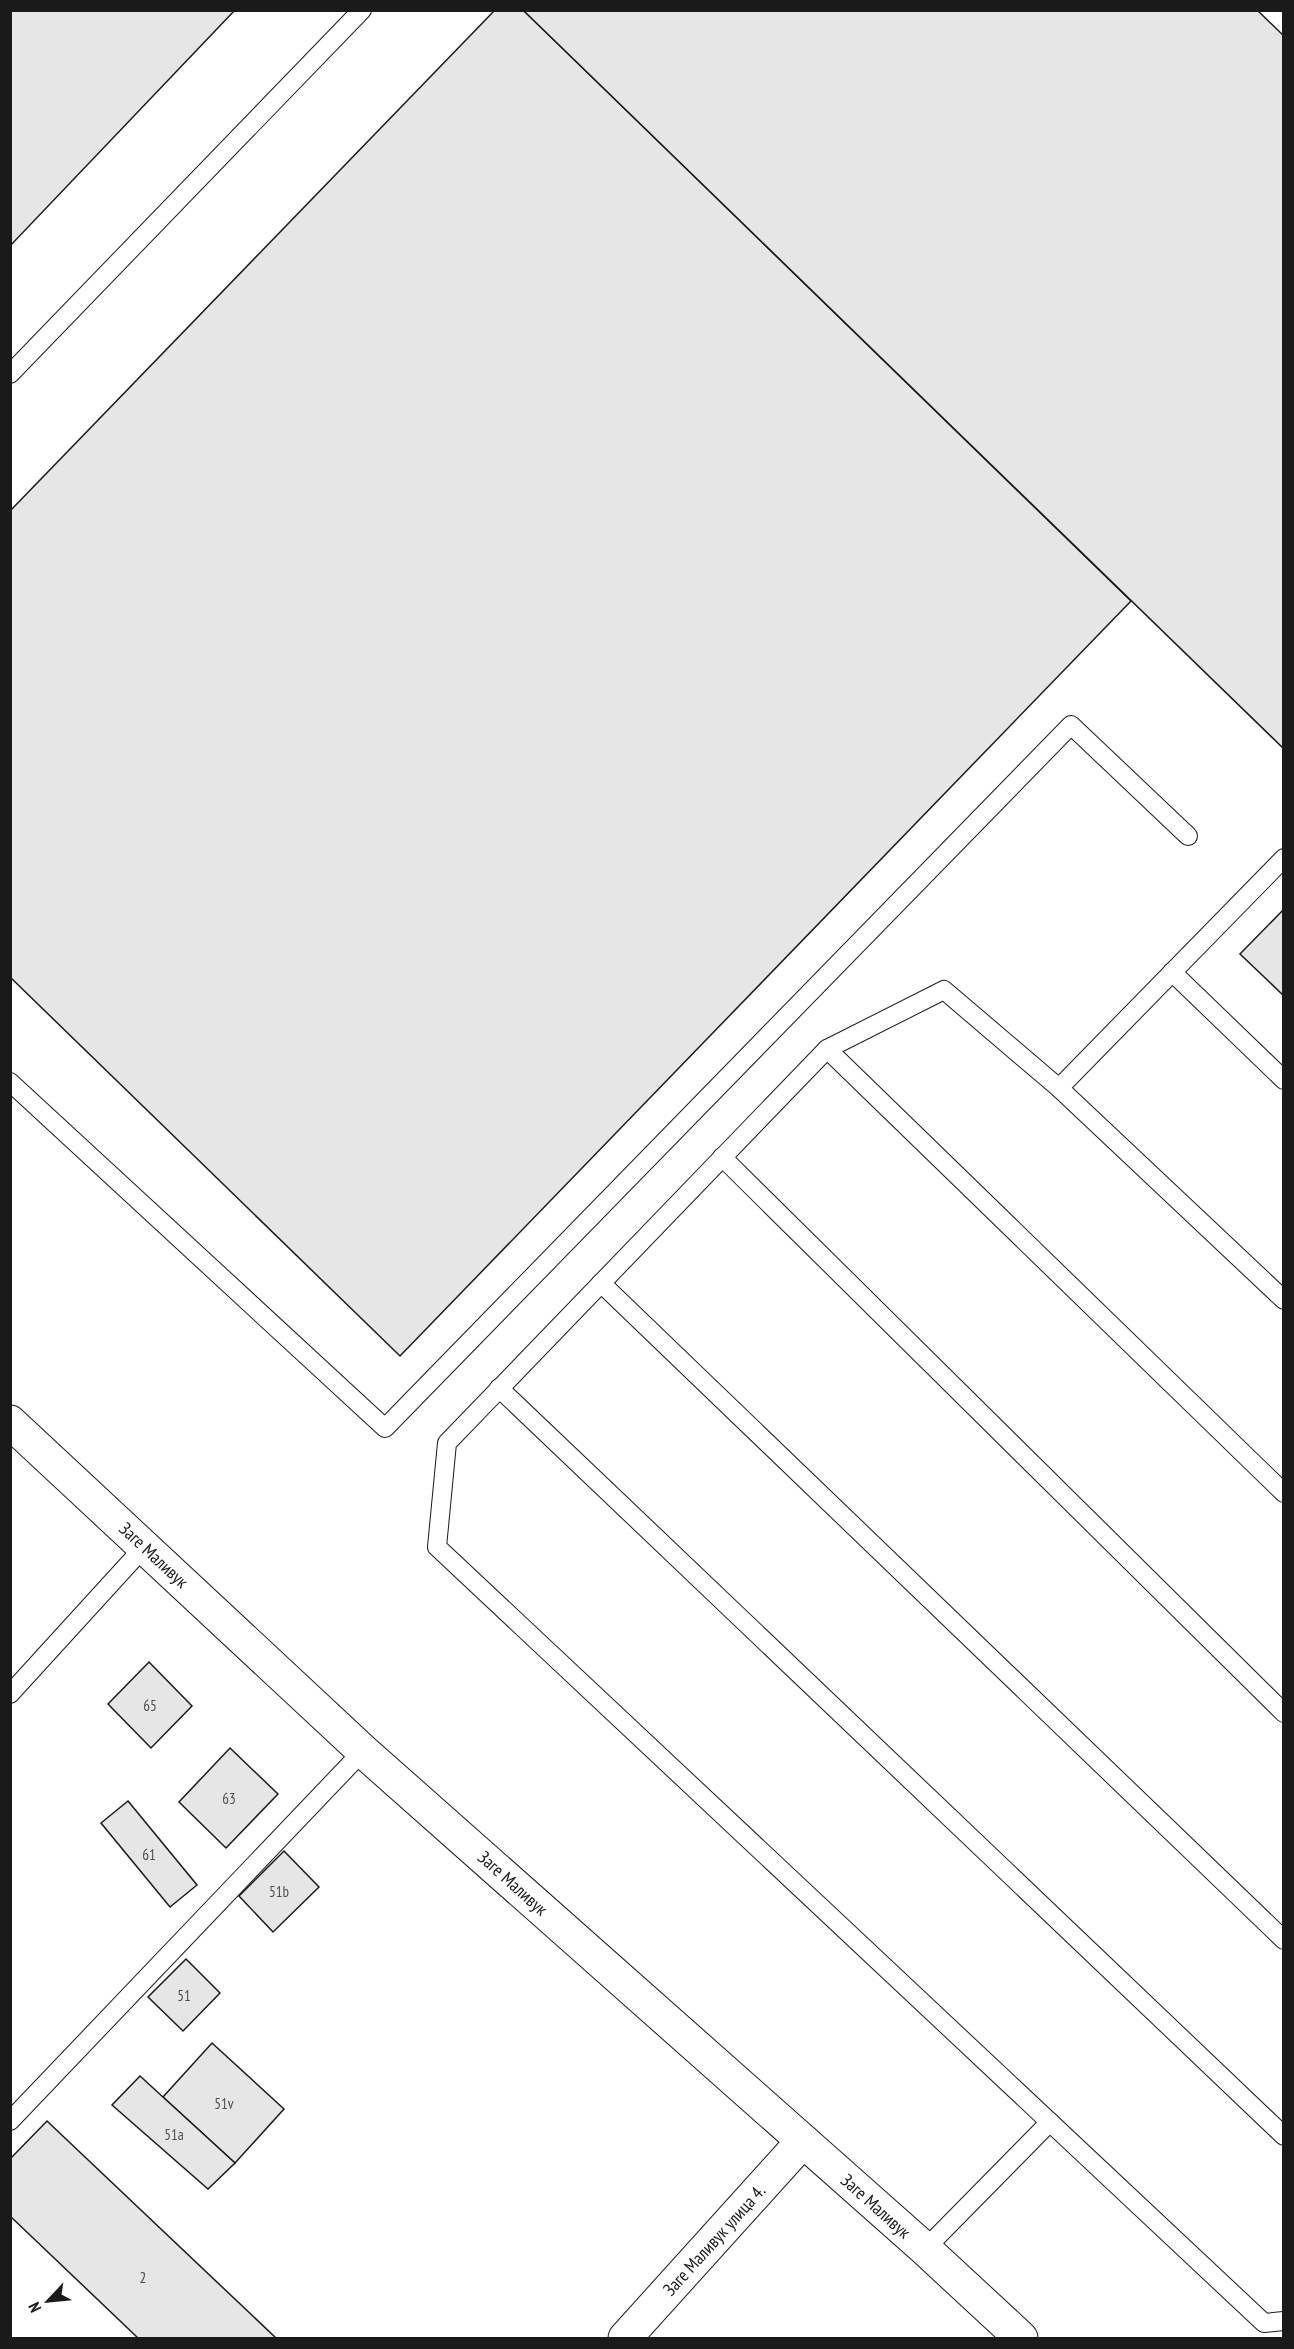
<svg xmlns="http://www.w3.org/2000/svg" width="1294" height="2349" font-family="'PT Sans Narrow',sans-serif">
<rect width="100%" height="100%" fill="#fff"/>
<g fill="#e6e6e6" stroke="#1a1a1a" stroke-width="1.5">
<path d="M 10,10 L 235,10 L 10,246 Z"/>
<path d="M 495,10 L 523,10 L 1131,601 L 400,1356 L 10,977 L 10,511 Z"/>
<path d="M 523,10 L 1257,10 L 1284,36 L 1284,749 Z"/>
<path d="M 1284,909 L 1284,996 L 1240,954 Z"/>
<path d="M 149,1662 L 192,1706 L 151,1748 L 108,1704 Z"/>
<path d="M 230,1748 L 278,1794 L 226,1848 L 179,1802 Z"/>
<path d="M 128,1801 L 197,1885 L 170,1907 L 101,1823 Z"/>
<path d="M 284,1851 L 319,1887 L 273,1932 L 239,1896 Z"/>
<path d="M 186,1959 L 220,1993 L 183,2031 L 148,1997 Z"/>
<path d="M 212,2043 L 284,2109 L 235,2163 L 163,2097 Z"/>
<path d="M 140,2076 L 235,2163 L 208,2189 L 112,2105 Z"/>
<path d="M 47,2121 L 276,2338 L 138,2338 L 10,2216 L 10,2159 Z"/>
</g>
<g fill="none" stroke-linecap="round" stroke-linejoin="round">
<g stroke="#1a1a1a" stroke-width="20">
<g id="service">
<path d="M 10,374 L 362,10"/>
<path d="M 1284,858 L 1059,1088 L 944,990 L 827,1049 L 447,1443 L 437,1547 L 1264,2323 L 1284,2321"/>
<path d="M 1172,972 L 1284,1080"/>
<path d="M 827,1049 L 1284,1493"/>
<path d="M 10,1082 L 385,1428 L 1071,725 L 1188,836"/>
<path d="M 1059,1088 L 1284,1300"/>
<path d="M 722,1157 L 1284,1713"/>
<path d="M 601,1283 L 1284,1940"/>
<path d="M 499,1388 L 1284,2136"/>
<path d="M 10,1694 L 145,1546"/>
<path d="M 10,2121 L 363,1751"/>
<path d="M 925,2249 L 1050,2122"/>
</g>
</g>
<g stroke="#1a1a1a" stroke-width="35">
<g id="minor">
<path d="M 10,1422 L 363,1751 L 925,2249 L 1021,2338"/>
<path d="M 625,2338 L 803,2141"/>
</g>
</g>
<use href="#service" stroke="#fff" stroke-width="18"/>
<use href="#minor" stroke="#fff" stroke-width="33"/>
</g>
<g text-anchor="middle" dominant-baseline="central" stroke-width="4.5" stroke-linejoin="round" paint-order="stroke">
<g font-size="15" fill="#4d4d4d">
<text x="150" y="1705">65</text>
<text x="229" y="1798">63</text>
<text x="149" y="1854">61</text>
<text x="279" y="1891">51b</text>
<text x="184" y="1995">51</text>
<text x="224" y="2103">51v</text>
<text x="174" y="2134">51a</text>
<text x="143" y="2277">2</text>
</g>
<g font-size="18" fill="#1a1a1a" stroke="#fff">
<text transform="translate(154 1555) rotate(43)">Заге Маливук</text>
<text transform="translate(513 1883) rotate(42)">Заге Маливук</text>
<text transform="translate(876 2206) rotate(42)">Заге Маливук</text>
<text transform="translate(714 2240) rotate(-48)">Заге Маливук улица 4.</text>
</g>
</g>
<rect width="1294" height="2349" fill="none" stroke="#1a1a1a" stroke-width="24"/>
<g transform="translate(48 2301) rotate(244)" stroke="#ffffff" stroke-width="4.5" paint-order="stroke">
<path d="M0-4.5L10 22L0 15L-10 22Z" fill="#1a1a1a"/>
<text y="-9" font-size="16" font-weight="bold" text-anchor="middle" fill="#1a1a1a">N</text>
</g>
</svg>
